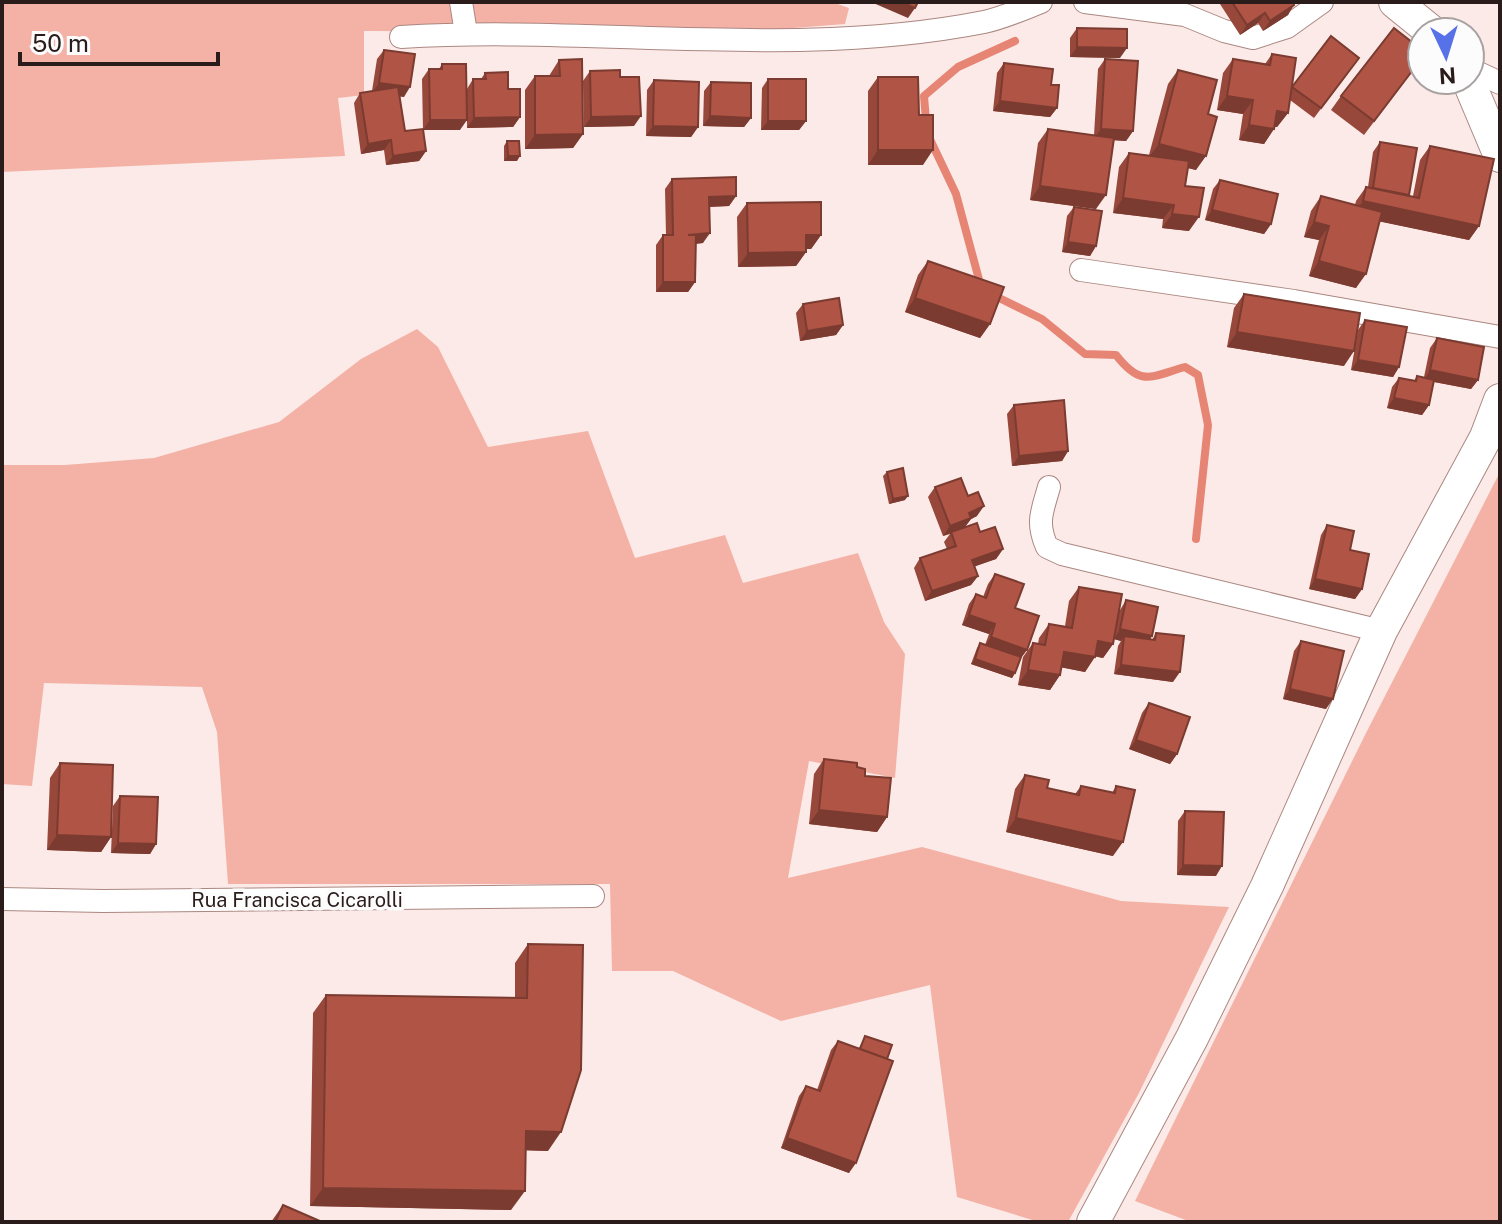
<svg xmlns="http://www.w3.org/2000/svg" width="1502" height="1224" font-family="'Public Sans',sans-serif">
<rect width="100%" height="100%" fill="#fbeae7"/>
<g fill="#f4b2a6">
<path d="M 2,2 L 832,2 L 849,8 L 845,24 L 742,32 L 364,31 L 364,95 L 338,98 L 345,156 L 2,172 Z"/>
<path d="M 417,329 L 438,347 L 488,447 L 588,431 L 635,558 L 725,535 L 743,583 L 858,553 L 884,622 L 905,654 L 895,778 L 809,761 L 788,878 L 922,847 L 1121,901 L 1229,907 L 1139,1093 L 1068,1222 L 1039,1222 L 957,1197 L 930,985 L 781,1021 L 673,971 L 612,971 L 610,884 L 228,884 L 217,732 L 202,687 L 44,683 L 32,786 L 2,784 L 2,465 L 65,465 L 154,458 L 279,422 L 361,359 Z"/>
<path d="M 1500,472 L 1500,1222 L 1191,1222 L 1135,1201 L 1366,733 Z"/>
</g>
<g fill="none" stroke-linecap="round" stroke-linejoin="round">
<g stroke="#e78575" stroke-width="8">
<path d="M 981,287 L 956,194 L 927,133 L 924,96 L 958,67 L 1015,41"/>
<path d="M 991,294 L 1042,319 L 1085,354 L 1116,355 C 1141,387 1150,377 1185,367 L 1198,375 L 1208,425 L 1196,539"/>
</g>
<g stroke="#ab8781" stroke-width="24">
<g id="street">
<path d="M 461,2 L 466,33"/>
<path d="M 1085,2 L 1185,15 L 1224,31 L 1253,38 L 1287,27 L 1322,2"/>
<path d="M 401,37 C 595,25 791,60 984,22 C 1003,18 1023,9 1041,2"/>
<path d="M 1470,69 L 1500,83"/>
<path d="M 1081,270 L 1294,301 L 1500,337"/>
<path d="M 1049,487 C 1042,512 1036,522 1047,547 L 1062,554 L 1381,631"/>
<path d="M 2,899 L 103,901 L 593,896"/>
</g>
</g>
<g stroke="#ab8781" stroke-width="34">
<g id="secondary">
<path d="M 1395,2 L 1432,32"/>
<path d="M 1468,80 L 1500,156"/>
<path d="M 1093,1222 L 1192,1038 L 1267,886 L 1381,631 L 1486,437 L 1500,400"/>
</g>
</g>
<use href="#street" stroke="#fff" stroke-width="22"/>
<use href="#secondary" stroke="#fff" stroke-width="32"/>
</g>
<g fill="#97483b">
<path d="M 1222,2 L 1293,2 L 1288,15 L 1263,31 L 1258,23 L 1240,35 L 1220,4 Z"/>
<path d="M 1077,28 L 1120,58 L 1070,57 L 1070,38 Z"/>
<path d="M 384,50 L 404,97 L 400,96 L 405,131 L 426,151 L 419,161 L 386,165 L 384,150 L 361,154 L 354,103 L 360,93 L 372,91 L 377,59 Z"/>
<path d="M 1272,54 L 1292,88 L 1359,58 L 1314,118 L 1290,100 L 1288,113 L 1277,127 L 1275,127 L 1264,144 L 1239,140 L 1243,114 L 1217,110 L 1223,73 L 1233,59 L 1265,64 Z"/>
<path d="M 1422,58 L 1364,135 L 1331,110 L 1341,96 Z"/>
<path d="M 1105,59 L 1133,131 L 1126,141 L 1114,140 L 1096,209 L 1030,200 L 1038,143 L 1048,129 L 1094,135 L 1098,69 Z"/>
<path d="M 559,60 L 583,134 L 573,148 L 525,149 L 525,90 L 535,76 L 549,76 Z"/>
<path d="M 1004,63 L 1051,85 L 1057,108 L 1050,117 L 993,111 L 997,73 Z"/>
<path d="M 442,64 L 460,130 L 423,130 L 422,79 L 429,69 L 439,69 Z"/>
<path d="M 1178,70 L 1208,114 L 1196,170 L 1188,168 L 1185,186 L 1189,231 L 1162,228 L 1163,219 L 1113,213 L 1119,167 L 1129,153 L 1149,155 L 1168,84 Z"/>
<path d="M 590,71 L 634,126 L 584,127 L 583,81 Z"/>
<path d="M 485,73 L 508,89 L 520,117 L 513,127 L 467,128 L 467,89 L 473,79 L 481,79 Z"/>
<path d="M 878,77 L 919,115 L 923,165 L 868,165 L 868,91 Z"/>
<path d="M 768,79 L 806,121 L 799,130 L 761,130 L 762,88 Z"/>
<path d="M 654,80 L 698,127 L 691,137 L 646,136 L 647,90 Z"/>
<path d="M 711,82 L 751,118 L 744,127 L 703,126 L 704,91 Z"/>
<path d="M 507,141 L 517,161 L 504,161 L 504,146 Z"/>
<path d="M 1380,142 L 1409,196 L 1413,196 L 1420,160 L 1430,146 L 1479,226 L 1469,240 L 1379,221 L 1356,288 L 1309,276 L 1319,240 L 1304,237 L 1311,211 L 1321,196 L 1355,205 L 1356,201 L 1366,187 L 1368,187 L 1373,152 Z"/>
<path d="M 672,179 L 736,196 L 729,206 L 709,207 L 703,243 L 695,244 L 695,282 L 688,292 L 656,292 L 656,245 L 663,235 L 666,235 L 665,189 Z"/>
<path d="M 1220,180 L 1271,224 L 1264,234 L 1205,220 L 1213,189 Z"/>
<path d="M 747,203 L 821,235 L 811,249 L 806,249 L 806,252 L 796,266 L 738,267 L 737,217 Z"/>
<path d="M 1074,207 L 1096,246 L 1090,256 L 1062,252 L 1067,216 Z"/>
<path d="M 928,261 L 990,324 L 980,338 L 905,312 L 918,275 Z"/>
<path d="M 1244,294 L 1344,366 L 1227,347 L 1234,308 Z"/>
<path d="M 803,304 L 843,325 L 836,335 L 800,341 L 796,313 Z"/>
<path d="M 1365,320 L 1399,367 L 1393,377 L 1351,370 L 1358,330 Z"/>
<path d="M 1437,338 L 1478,380 L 1471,389 L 1434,382 L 1429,405 L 1422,415 L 1387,408 L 1392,387 L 1399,378 L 1414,381 L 1417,376 L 1424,377 L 1430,348 Z"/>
<path d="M 1014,405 L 1068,451 L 1062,461 L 1012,466 L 1007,414 Z"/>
<path d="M 887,472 L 905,500 L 889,504 L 883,476 Z"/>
<path d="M 935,487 L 977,516 L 971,519 L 965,527 L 980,532 L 1003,549 L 996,559 L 974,566 L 978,576 L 971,585 L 925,601 L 914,568 L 920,558 L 947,549 L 944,542 L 950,534 L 943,536 L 928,497 Z"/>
<path d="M 1327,525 L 1350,550 L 1362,589 L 1355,599 L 1309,589 L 1321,535 Z"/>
<path d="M 995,574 L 1015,608 L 1027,650 L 1020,659 L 1015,673 L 1012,678 L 971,664 L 977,648 L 980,643 L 985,645 L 989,634 L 962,625 L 969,604 L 976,594 L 983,597 L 988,584 Z"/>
<path d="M 1079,587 L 1120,610 L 1126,600 L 1152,636 L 1150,640 L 1152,640 L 1156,633 L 1173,682 L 1114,674 L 1118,646 L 1121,641 L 1114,639 L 1113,644 L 1103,658 L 1095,656 L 1085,672 L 1061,667 L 1060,675 L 1050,690 L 1018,685 L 1023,657 L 1033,643 L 1038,644 L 1039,638 L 1049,624 L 1065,626 L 1069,601 Z"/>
<path d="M 1301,641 L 1326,709 L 1283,699 L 1294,651 Z"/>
<path d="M 1149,703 L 1177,754 L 1170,764 L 1129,749 L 1142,713 Z"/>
<path d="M 824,759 L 857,767 L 865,776 L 887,817 L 877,832 L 809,824 L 814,774 Z"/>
<path d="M 60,763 L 111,837 L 101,852 L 47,850 L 50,778 Z"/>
<path d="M 1025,775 L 1047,788 L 1075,794 L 1081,786 L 1112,793 L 1116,786 L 1113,856 L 1006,832 L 1015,789 Z"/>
<path d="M 120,796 L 156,844 L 150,854 L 111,853 L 113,806 Z"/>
<path d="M 1185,811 L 1216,876 L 1177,875 L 1178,821 Z"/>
<path d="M 528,944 L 548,1151 L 525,1150 L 511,1210 L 310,1206 L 313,1013 L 326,995 L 515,998 L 515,963 Z"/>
<path d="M 865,1036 L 849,1173 L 781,1148 L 799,1096 L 806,1086 L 817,1090 L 831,1050 L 838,1041 L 859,1048 Z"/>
<path d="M 283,1205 L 322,1222 L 271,1222 Z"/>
</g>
<g fill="#7b3b30">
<path d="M 871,2 L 901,2 L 915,8 L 908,18 Z"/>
<path d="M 1294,5 L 1288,15 L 1263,31 L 1270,21 Z"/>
<path d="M 1265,13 L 1258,23 L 1240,35 L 1247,25 Z"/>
<path d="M 1077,47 L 1127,48 L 1120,58 L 1070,57 Z"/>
<path d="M 379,83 L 410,87 L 404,97 L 372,93 Z"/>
<path d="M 1227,96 L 1253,100 L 1243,114 L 1217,110 Z"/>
<path d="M 1000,101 L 1057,108 L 1050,117 L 993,111 Z"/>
<path d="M 1277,111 L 1288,113 L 1277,127 L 1267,125 Z"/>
<path d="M 641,116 L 634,126 L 584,127 L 591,117 Z"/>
<path d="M 710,116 L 751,118 L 744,127 L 703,126 Z"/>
<path d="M 520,117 L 513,127 L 467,128 L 474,118 Z"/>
<path d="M 430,120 L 467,120 L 460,130 L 423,130 Z"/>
<path d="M 768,121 L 806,121 L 799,130 L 761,130 Z"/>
<path d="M 1249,125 L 1274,129 L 1264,144 L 1239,140 Z"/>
<path d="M 653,126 L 698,127 L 691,137 L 646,136 Z"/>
<path d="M 1101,129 L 1133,131 L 1126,141 L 1094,139 Z"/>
<path d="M 583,134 L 573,148 L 525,149 L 535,135 Z"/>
<path d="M 391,140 L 384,150 L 361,154 L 368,144 Z"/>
<path d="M 1159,144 L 1206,156 L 1196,170 L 1148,158 Z"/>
<path d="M 878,150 L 933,150 L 923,165 L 868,165 Z"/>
<path d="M 426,151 L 419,161 L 386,165 L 393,156 Z"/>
<path d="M 508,156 L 520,156 L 517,161 L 504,161 Z"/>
<path d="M 1040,186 L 1106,195 L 1096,209 L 1030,200 Z"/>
<path d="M 736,196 L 729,206 L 702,207 L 709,197 Z"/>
<path d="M 1123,198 L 1174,205 L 1163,219 L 1113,213 Z"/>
<path d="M 1363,201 L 1479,226 L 1469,240 L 1353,216 Z"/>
<path d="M 1212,210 L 1271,224 L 1264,234 L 1205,220 Z"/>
<path d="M 1172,214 L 1199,217 L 1189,231 L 1162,228 Z"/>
<path d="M 1314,222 L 1329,226 L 1319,240 L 1304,237 Z"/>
<path d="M 710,233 L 703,243 L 681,245 L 688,235 Z"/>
<path d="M 806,235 L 821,235 L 811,249 L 796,249 Z"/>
<path d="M 1068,242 L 1096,246 L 1090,256 L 1062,252 Z"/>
<path d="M 806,252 L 796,266 L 738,267 L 748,253 Z"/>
<path d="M 1319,261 L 1366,274 L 1356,288 L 1309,276 Z"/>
<path d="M 663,282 L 695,282 L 688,292 L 656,292 Z"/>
<path d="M 915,298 L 990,324 L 980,338 L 905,312 Z"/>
<path d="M 843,325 L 836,335 L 800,341 L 807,331 Z"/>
<path d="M 1237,332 L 1354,351 L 1344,366 L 1227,347 Z"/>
<path d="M 1358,360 L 1399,367 L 1393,377 L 1351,370 Z"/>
<path d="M 1430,370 L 1478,380 L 1471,389 L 1424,380 Z"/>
<path d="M 1394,398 L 1429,405 L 1422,415 L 1387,408 Z"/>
<path d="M 1068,451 L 1062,461 L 1012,466 L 1019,456 Z"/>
<path d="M 908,496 L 905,500 L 889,504 L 893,499 Z"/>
<path d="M 984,506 L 977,516 L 971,519 L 964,528 L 943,536 L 950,526 L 969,513 Z"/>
<path d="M 1003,549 L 996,559 L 965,570 L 972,560 Z"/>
<path d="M 978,576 L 971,585 L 925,601 L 932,591 Z"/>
<path d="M 1315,579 L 1362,589 L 1355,599 L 1309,589 Z"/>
<path d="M 969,615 L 995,624 L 989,634 L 962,625 Z"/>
<path d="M 1120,629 L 1152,636 L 1145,646 L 1124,636 L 1121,641 L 1114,639 Z"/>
<path d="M 991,637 L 1027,650 L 1020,659 L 984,647 Z"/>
<path d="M 1098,641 L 1113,644 L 1103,658 L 1088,655 Z"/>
<path d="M 1064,652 L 1095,657 L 1085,672 L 1054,666 Z"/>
<path d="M 975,659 L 1015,673 L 1012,678 L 971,664 Z"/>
<path d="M 1121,665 L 1180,672 L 1173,682 L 1114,674 Z"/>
<path d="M 1028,670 L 1060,675 L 1050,690 L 1018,685 Z"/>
<path d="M 1290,689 L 1333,699 L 1326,709 L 1283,699 Z"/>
<path d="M 1136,740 L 1177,754 L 1170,764 L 1129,749 Z"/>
<path d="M 819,810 L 887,817 L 877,832 L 809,824 Z"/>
<path d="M 1016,818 L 1123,842 L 1113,856 L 1006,832 Z"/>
<path d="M 57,835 L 111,837 L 101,852 L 47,850 Z"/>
<path d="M 118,843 L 156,844 L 150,854 L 111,853 Z"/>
<path d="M 1183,865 L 1222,866 L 1216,876 L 1177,875 Z"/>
<path d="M 526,1131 L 561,1132 L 548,1151 L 513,1150 Z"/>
<path d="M 787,1138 L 856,1163 L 849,1173 L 781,1148 Z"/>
<path d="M 323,1188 L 525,1191 L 511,1210 L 310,1206 Z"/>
</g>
<g fill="#b05445" stroke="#7b3b30" stroke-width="2">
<path d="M 901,2 L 918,2 L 915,8 Z"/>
<path d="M 1232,2 L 1293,2 L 1294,5 L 1270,21 L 1265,13 L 1247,25 Z"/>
<path d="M 1077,28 L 1127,29 L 1127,48 L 1077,47 Z"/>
<path d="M 1394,28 L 1422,50 L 1422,58 L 1374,121 L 1341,96 Z"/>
<path d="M 1331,36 L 1359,58 L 1321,108 L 1292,87 Z"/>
<path d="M 384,50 L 415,54 L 410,87 L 379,83 Z"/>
<path d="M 1272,54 L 1296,58 L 1288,113 L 1277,111 L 1274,129 L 1249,125 L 1253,100 L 1227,96 L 1233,59 L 1270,65 Z"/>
<path d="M 582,59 L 583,134 L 535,135 L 535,76 L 560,76 L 559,60 Z"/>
<path d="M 1105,59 L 1138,61 L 1133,131 L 1101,129 Z"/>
<path d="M 1004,63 L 1053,69 L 1051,85 L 1059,85 L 1057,108 L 1000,101 Z"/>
<path d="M 442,64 L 466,64 L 467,120 L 430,120 L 429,69 L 442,69 Z"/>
<path d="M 620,70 L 620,77 L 639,77 L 641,116 L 591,117 L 590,71 Z"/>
<path d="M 1178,70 L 1217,80 L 1208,114 L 1217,117 L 1206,156 L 1159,144 Z"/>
<path d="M 508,72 L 508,89 L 520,89 L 520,117 L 474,118 L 473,79 L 486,79 L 485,73 Z"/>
<path d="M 878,77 L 918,77 L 919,115 L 933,115 L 933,150 L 878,150 Z"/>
<rect x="768" y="79" width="38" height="42"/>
<path d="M 654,80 L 699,82 L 698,127 L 653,126 Z"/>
<path d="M 711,82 L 751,83 L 751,118 L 710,116 Z"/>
<path d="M 398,87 L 405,131 L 423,129 L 426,151 L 393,156 L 391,140 L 368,144 L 360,93 Z"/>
<path d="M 1048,129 L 1114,138 L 1106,195 L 1040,186 Z"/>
<path d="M 507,141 L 519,141 L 520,156 L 508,156 Z"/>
<path d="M 1380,142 L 1417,148 L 1409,195 L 1373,188 Z"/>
<path d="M 1430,146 L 1494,159 L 1479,226 L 1363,201 L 1366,187 L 1419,198 Z"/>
<path d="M 1129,153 L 1189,161 L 1185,186 L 1204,188 L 1199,217 L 1172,214 L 1174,205 L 1123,198 Z"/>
<path d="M 736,177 L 736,196 L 709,197 L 710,233 L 688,235 L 696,235 L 695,282 L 663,282 L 663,235 L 673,235 L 672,179 Z"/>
<path d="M 1220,180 L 1278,194 L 1271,224 L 1212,210 Z"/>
<path d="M 1321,196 L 1382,212 L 1366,274 L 1319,261 L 1329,226 L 1314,222 Z"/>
<path d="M 821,202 L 821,235 L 806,235 L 806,252 L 748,253 L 747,203 Z"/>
<path d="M 1074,207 L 1102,211 L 1096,246 L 1068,242 Z"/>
<path d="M 928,261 L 1004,287 L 990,324 L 915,298 Z"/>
<path d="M 1244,294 L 1360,313 L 1354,351 L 1237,332 Z"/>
<path d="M 839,298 L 843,325 L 807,331 L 803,304 Z"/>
<path d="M 1365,320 L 1407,327 L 1399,367 L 1358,360 Z"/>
<path d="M 1437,338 L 1484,347 L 1478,380 L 1430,370 Z"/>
<path d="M 1417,376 L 1434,380 L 1429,405 L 1394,398 L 1399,378 L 1416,381 Z"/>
<path d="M 1064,400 L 1068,451 L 1019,456 L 1014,405 Z"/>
<path d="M 903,468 L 908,496 L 893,499 L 887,472 Z"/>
<path d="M 961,478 L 968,496 L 978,492 L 984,506 L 969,513 L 971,518 L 950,526 L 935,487 Z"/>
<path d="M 977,523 L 980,532 L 995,527 L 1003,549 L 972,560 L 978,576 L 932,591 L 920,558 L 956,546 L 951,532 Z"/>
<path d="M 1327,525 L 1354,531 L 1350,550 L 1369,554 L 1362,589 L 1315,579 Z"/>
<path d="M 995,574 L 1024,584 L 1015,608 L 1039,616 L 1027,650 L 991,637 L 995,624 L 969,615 L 976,594 L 986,598 Z"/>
<path d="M 1079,587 L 1122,594 L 1113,644 L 1098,641 L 1095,657 L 1064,652 L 1060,675 L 1028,670 L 1033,643 L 1045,645 L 1049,624 L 1072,628 Z"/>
<path d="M 1126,600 L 1158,607 L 1152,636 L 1120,629 Z"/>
<path d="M 1156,633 L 1184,636 L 1180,672 L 1121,665 L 1124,636 L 1155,640 Z"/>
<path d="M 1301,641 L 1344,651 L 1333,699 L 1290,689 Z"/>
<path d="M 980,643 L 1021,657 L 1015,673 L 975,659 Z"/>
<path d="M 1149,703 L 1190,717 L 1177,754 L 1136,740 Z"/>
<path d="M 824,759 L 857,763 L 857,767 L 865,769 L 865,776 L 891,778 L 887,817 L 819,810 Z"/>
<path d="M 60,763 L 113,765 L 111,837 L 57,835 Z"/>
<path d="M 1025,775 L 1049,780 L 1047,788 L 1079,795 L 1081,786 L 1115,793 L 1116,786 L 1135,790 L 1123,842 L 1016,818 Z"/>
<path d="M 120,796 L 158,797 L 156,844 L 118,843 Z"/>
<path d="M 1185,811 L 1224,812 L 1222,866 L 1183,865 Z"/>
<path d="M 528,944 L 583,945 L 581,1070 L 561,1132 L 526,1131 L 525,1191 L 323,1188 L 326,995 L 527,998 Z"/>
<path d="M 865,1036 L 892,1045 L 887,1059 L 860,1049 Z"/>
<path d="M 838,1041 L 893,1061 L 856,1163 L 787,1138 L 806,1086 L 820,1091 Z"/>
<path d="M 283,1205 L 322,1222 L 275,1222 Z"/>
</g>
<g text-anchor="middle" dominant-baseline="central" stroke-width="7" stroke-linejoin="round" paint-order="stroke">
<g font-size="20" fill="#2a1c1a" stroke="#fcfcfc">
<text x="297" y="900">Rua Francisca Cicarolli</text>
</g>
</g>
<rect width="1502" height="1224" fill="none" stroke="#2a1c1a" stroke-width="8"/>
<g transform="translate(1446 56) rotate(176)"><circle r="38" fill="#fcfcfc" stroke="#a8a2a2" stroke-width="2"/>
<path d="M0-6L14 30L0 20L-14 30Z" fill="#5772e8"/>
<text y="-12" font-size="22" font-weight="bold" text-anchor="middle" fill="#2a1c1a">N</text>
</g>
<path d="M20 52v12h198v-12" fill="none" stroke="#2a1c1a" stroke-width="4"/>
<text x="32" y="52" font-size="24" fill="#2a1c1a" stroke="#fcfcfc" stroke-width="6" paint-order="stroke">50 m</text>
</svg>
